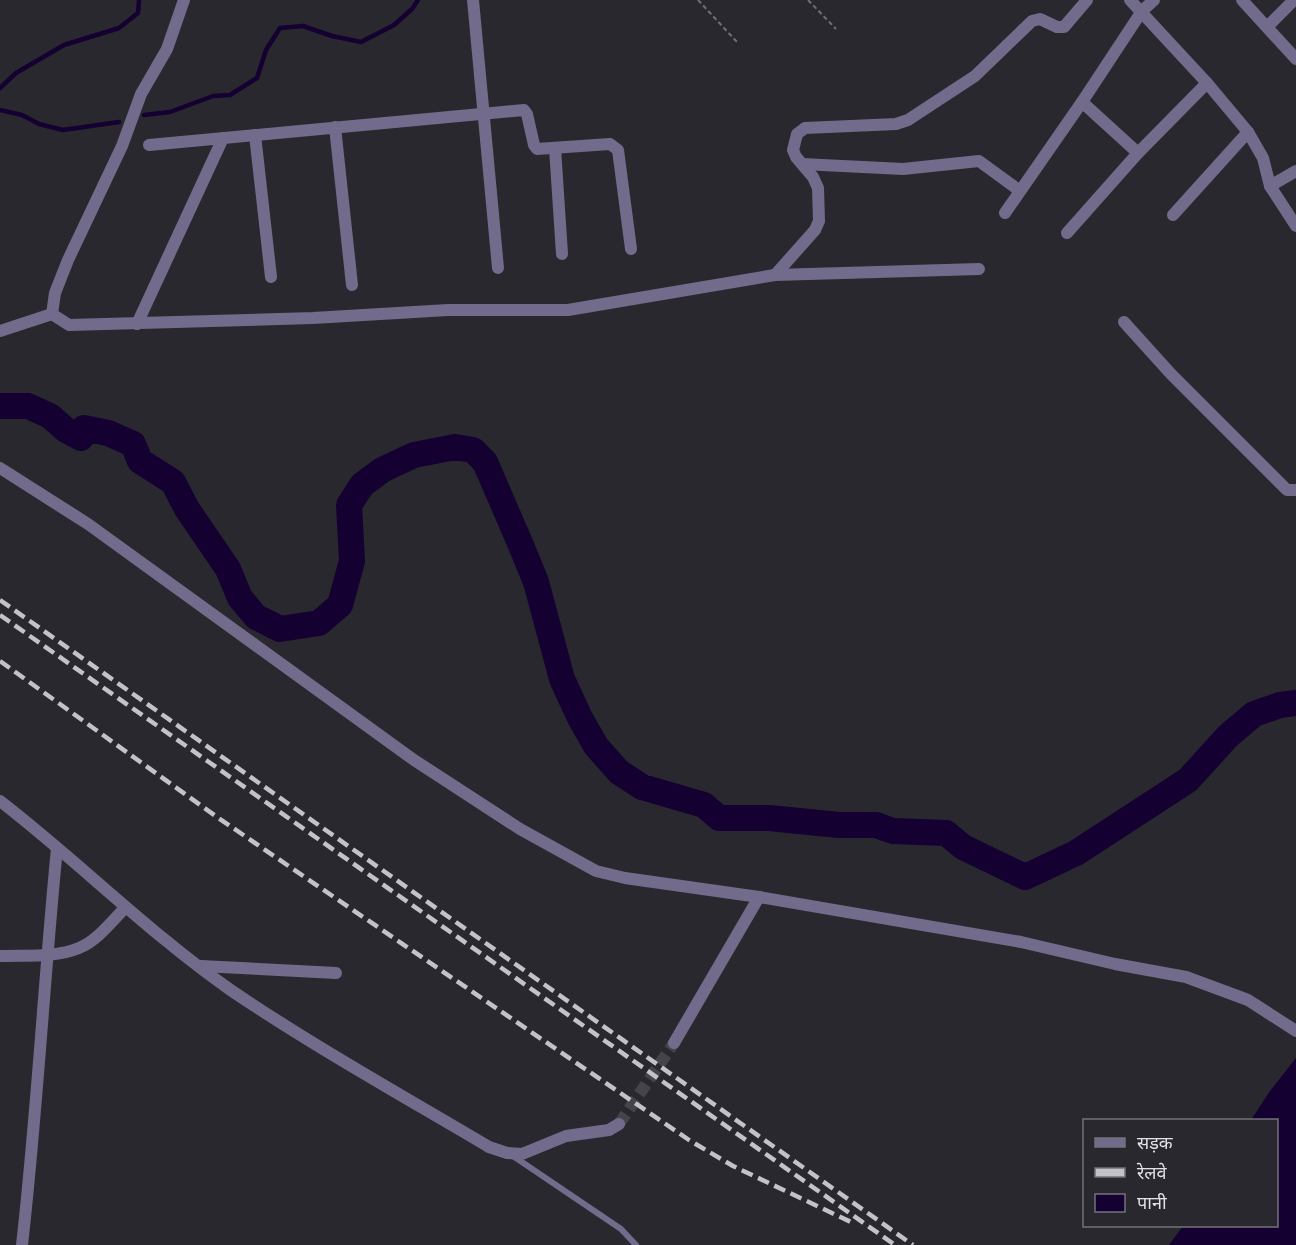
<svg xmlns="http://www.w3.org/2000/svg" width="1296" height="1245" font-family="'Exo 2','Noto Sans Devanagari',sans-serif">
<rect width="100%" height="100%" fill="#29282f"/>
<path fill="#140031" d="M 1296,1058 L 1296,1245 L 1169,1245 L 1183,1226 L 1276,1226 L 1276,1120 L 1251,1120 L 1270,1091 Z"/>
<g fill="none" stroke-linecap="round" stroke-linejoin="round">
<g stroke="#140031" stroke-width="4.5">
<path d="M 0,88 L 16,73 L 64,45 L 119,28 L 138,13 L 139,0"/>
<path d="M 0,110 L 22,115 L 39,124 L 63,130 L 119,122"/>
<path d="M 144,115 L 170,112 L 213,96 L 230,95 L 257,78 L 266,50 L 280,28 L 303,26 L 332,36 L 361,42 L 394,25 L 412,9 L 418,0"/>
</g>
<path stroke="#140031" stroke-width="26" d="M 0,406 L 28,406 L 50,416 L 66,430 L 81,438 L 84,428 L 108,433 L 133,444 L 140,461 L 173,482 L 187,509 L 228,569 L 240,598 L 256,617 L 280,629 L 319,623 L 340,605 L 352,561 L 349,505 L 362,485 L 382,470 L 414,455 L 455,447 L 473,450 L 485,462 L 520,543 L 536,582 L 562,679 L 580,718 L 596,746 L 619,772 L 642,787 L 704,805 L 719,818 L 769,818 L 839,825 L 876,825 L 893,831 L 946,833 L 963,847 L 1025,877 L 1076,853 L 1188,780 L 1228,736 L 1254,714 L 1280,705 L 1296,703"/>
<path stroke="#45444b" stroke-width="12" stroke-dasharray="12 6" stroke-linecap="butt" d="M 619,1124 L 674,1043"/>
<g stroke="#706f76" stroke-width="2" stroke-dasharray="4.5 3" stroke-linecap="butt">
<path d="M 698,0 L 737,42"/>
<path d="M 808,0 L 836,29"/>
</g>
<path stroke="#726b8c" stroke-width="6" d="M 513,1156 L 621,1229 L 636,1245"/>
<g stroke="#726b8c" stroke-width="12">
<path d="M 184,0 L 167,49 L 141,94 L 122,146 L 68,260 L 55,293 L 52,314 L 69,325 L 313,318 L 448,310 L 568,310 L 775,275 L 979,269"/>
<path d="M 473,0 L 498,268"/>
<path d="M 1130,0 L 1207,83 L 1248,132 L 1263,158 L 1270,186 L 1296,171"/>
<path d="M 1242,0 L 1296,59"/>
<path d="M 1268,26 L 1294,0"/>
<path d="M 335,127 L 352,285"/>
<path d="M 255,135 L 271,277"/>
<path d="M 149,145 L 524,110 L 527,114 L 534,145 L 537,149 L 610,144 L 618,150 L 631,249"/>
<path d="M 555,148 L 562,254"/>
<path d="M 1138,153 L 1082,102 L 1142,11 L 1154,0"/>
<path d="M 802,164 L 903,169 L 979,161 L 1020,191"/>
<path d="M 1270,186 L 1296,226"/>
<path d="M 1005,213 L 1082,102"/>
<path d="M 1173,215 L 1248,132"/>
<path d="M 1067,233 L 1138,153 L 1207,83"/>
<path d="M 775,275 L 815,230 L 819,221 L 818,188 L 813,177 L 796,157 L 793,150 L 797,134 L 805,128 L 896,124 L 908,120 L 975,76 L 1032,21 L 1040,19 L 1057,27 L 1064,27 L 1087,0"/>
<path d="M 1124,322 L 1171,374 L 1287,490 L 1296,490"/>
<path d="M 137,324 L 223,138"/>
<path d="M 0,331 L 52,314"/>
<path d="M 0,801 C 79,862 150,934 232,991 C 315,1047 403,1096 489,1147 L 507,1153 L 522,1154 L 566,1136 L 609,1130 L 619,1124"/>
<path d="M 0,956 C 26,955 55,958 79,948 C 97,941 112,921 125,908"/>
<path d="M 201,966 L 336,973"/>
<path d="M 674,1043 L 759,897"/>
<path d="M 22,1245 C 37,1113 44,980 57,848"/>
</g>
<path stroke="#726b8c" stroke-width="12" d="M 0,468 L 88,524 L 414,760 L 520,829 L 596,871 L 625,878 L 759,897 L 1021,942 L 1115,964 L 1186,977 L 1248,1000 L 1296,1031"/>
<g stroke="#c3c2c7" stroke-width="4.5" stroke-dasharray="12 6" stroke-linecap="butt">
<path d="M 0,600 L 913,1245"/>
<path d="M 0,615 L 895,1245"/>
<path d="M 0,661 L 217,817 L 689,1140 L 733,1166 L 853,1223"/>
</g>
</g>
<rect x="1083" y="1119" width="195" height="108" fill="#29282f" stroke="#737279" stroke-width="1.5"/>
<rect x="1095" y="1138" width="30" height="9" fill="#726b8c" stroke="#737279" stroke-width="1.5"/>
<text x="1137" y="1149" font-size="18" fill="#e3e2e7">सड़क</text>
<rect x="1095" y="1168" width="30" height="9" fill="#c3c2c7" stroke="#737279" stroke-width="1.5"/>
<text x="1137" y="1179" font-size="18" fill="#e3e2e7">रेलवे</text>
<rect x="1095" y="1194" width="30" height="18" fill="#140031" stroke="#737279" stroke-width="1.5"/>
<text x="1137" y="1209" font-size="18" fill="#e3e2e7">पानी</text>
</svg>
